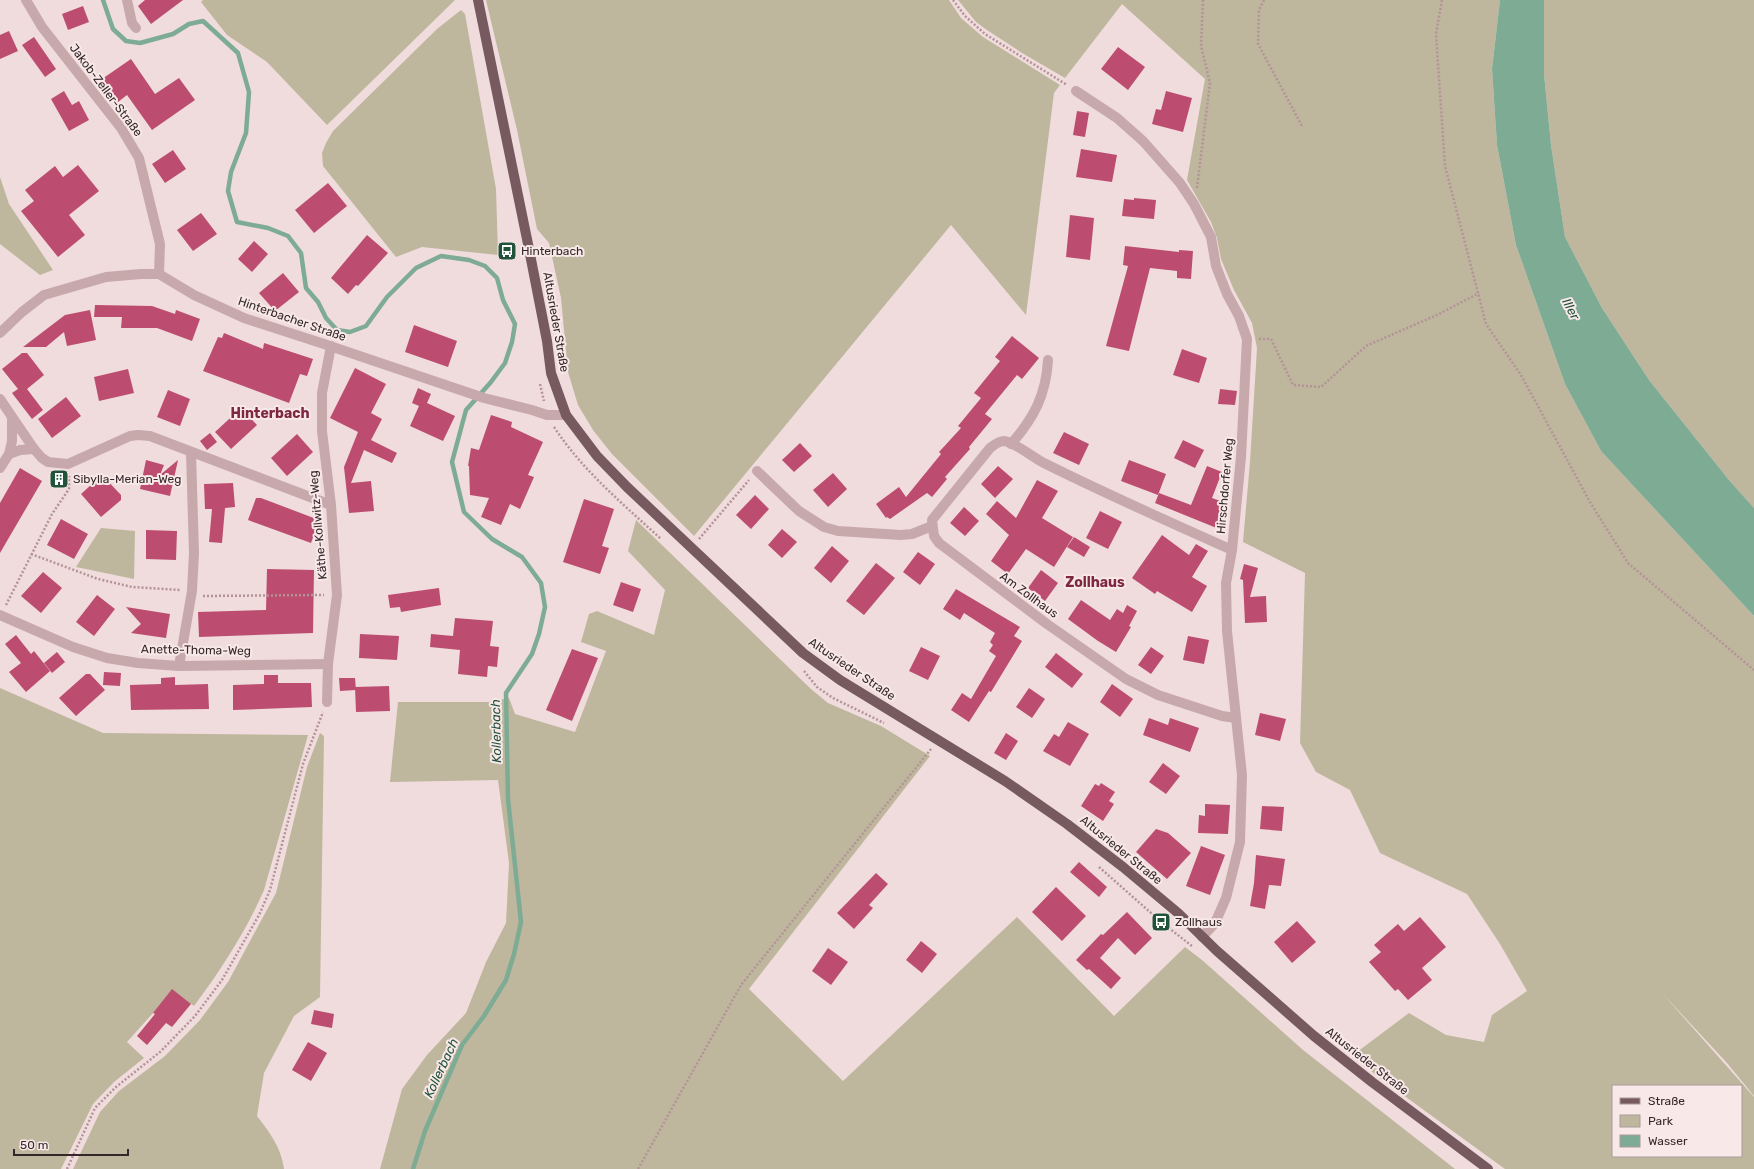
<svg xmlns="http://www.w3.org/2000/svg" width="1754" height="1169" font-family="Rubik,sans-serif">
<rect width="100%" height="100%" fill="#f0dcdc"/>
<g fill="#beb79d" fill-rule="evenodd">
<path d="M 203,0 L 455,0 L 327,125 L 267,62 L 227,35 L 201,2 Z"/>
<path d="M 486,0 L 949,0 L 961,18 L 983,37 L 1060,85 L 1054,93 L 1026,315 L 951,225 L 694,536 L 612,454 L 593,430 L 578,405 L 568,372 L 561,298 L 549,243 L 537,229 L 517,130 Z"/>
<path d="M 958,0 L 1500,0 L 1492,69 L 1497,145 L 1516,245 L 1565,384 L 1601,451 L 1754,616 L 1754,1096 L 1727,1063 L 1662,993 L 1754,1097 L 1754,1169 L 1505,1169 L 1377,1076 L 1353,1055 L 1409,1013 L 1446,1035 L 1484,1042 L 1492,1015 L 1527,991 L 1500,944 L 1467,894 L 1380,853 L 1350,790 L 1316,772 L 1300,743 L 1305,573 L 1243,542 L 1250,462 L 1257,348 L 1252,323 L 1234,290 L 1221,259 L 1217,238 L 1211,222 L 1187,180 L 1205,79 L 1122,4 L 1065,78 L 1022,53 L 987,30 L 976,22 ZM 1613,1086 L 1741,1086 L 1741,1156 L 1613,1156 Z"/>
<path d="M 1544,0 L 1754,0 L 1754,508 L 1729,480 L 1649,380 L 1602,308 L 1565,237 L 1551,145 L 1544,74 Z"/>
<path d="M 461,10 L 465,14 L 496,189 L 498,255 L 422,247 L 396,257 L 323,166 L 322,153 L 326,143 L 333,131 L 437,29 Z"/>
<path d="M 0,177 L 9,204 L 53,270 L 40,275 L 0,244 Z"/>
<path d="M 636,520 L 811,689 L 828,703 L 881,726 L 930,756 L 749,989 L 843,1081 L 1017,917 L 1114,1016 L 1185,947 L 1202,960 L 1303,1050 L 1455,1169 L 380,1169 L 402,1089 L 427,1055 L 466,1013 L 486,962 L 506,923 L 509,863 L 498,780 L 390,782 L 398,702 L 489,702 L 509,698 L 515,714 L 575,732 L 606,651 L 581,642 L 589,614 L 597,611 L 654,635 L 665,590 L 628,551 Z"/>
<path d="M 101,528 L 135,531 L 134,579 L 76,567 Z"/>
<path d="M 0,688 L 103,733 L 308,735 L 264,890 C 246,931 221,970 194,1006 L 191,1004 L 153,1013 L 127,1042 L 144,1058 L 114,1082 L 93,1104 L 61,1169 L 0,1169 Z"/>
<path d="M 320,733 L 324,736 L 320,997 L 294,1016 L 264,1073 L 257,1116 C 270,1133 281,1147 284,1169 L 73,1169 L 100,1112 L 119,1091 L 165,1056 L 200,1020 L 228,982 L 276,893 L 307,767 Z"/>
</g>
<path fill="#7dab94" d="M 1500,0 L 1544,0 L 1544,74 L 1551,145 L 1565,237 L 1602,308 L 1649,380 L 1729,480 L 1754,508 L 1754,616 L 1601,451 L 1565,384 L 1516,245 L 1497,145 L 1492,69 Z"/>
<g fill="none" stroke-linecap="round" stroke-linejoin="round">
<path stroke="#7dab94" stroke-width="4.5" d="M 103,0 L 113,29 L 126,41 L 140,43 L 173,34 L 189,24 L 203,21 L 238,53 L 249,92 L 246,133 L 231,172 L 228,191 L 237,222 L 268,228 L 288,236 L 301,253 L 306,288 L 318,302 L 326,318 L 337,330 L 350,332 L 366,326 L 387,297 L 416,268 L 441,256 L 469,260 L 485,266 L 497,278 L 503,300 L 515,324 L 512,342 L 505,363 L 491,382 L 466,410 L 452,462 L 464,512 L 492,539 L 522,557 L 541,583 L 545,607 L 539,634 L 532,654 L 506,693 L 508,799 L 521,922 L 514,954 L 506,980 L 484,1016 L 462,1045 L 425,1131 L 413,1169"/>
</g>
<g fill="#bd4d70">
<path d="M 145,0 L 183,0 L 151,24 L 138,6 Z"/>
<path d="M 83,6 L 89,22 L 68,30 L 62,14 Z"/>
<path d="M 9,31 L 18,51 L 0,59 L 0,35 Z"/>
<path d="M 34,37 L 56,69 L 45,77 L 22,45 Z"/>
<path d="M 1118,47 L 1145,67 L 1128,90 L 1101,69 Z"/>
<path d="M 131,59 L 155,94 L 179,78 L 195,100 L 152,130 L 127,95 L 118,102 L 102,79 Z"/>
<path d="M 64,91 L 72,105 L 79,101 L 89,120 L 69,131 L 51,99 Z"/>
<path d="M 1166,91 L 1192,98 L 1183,132 L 1152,124 L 1156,109 L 1161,110 Z"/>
<path d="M 1077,111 L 1089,113 L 1085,137 L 1073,135 Z"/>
<path d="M 1081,149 L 1117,155 L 1112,182 L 1076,177 Z"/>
<path d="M 173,150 L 186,169 L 165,183 L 152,164 Z"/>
<path d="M 78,165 L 99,191 L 69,215 L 85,235 L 58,257 L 21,211 L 34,201 L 25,190 L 55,166 L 63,177 Z"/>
<path d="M 328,183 L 347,206 L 314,233 L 295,210 Z"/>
<path d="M 1134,198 L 1156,200 L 1154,219 L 1122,216 L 1124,199 L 1134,200 Z"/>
<path d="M 201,213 L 217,234 L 193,251 L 177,230 Z"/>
<path d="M 1070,215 L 1094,218 L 1090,260 L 1066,257 Z"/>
<path d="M 367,235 L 388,253 L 358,286 L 356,285 L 348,294 L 331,278 Z"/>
<path d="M 254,241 L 268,254 L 252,272 L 238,259 Z"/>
<path d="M 1125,246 L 1179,252 L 1179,250 L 1193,251 L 1191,279 L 1177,278 L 1177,271 L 1150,268 L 1129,351 L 1106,346 L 1128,266 L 1123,265 Z"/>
<path d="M 283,273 L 299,292 L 275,311 L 259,293 Z"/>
<path d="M 95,305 L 152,306 L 175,314 L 176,310 L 200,319 L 192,341 L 157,328 L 121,328 L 122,317 L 94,317 Z"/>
<path d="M 90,310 L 96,340 L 67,346 L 64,332 L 46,347 L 23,347 L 65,315 Z"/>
<path d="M 414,325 L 457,341 L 448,367 L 405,352 Z"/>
<path d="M 224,333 L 263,349 L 264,343 L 313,359 L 307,376 L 300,374 L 289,403 L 203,371 L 218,337 L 222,338 Z"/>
<path d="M 1012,336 L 1039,358 L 1022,379 L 1017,375 L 985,414 L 992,419 L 969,447 L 970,449 L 945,477 L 947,479 L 932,497 L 927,493 L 890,519 L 887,517 L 886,518 L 876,504 L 899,487 L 906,497 L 941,454 L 939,452 L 961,428 L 958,426 L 981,398 L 974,393 L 1000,361 L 995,357 Z"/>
<path d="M 1182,349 L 1207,358 L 1199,383 L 1173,375 Z"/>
<path d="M 22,353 L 27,353 L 44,375 L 27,389 L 43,410 L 32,419 L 12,393 L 18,389 L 2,369 Z"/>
<path d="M 355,368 L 386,384 L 371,413 L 382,419 L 371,440 L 397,453 L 392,463 L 364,450 L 351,483 L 371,481 L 374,511 L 349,513 L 344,467 L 358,432 L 330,418 Z"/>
<path d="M 128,369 L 134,393 L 99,401 L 94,377 Z"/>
<path d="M 418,388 L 431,394 L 427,403 L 455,416 L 443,441 L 410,426 L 419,406 L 412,403 Z"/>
<path d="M 1220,389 L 1237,391 L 1235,405 L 1218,404 Z"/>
<path d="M 168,390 L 190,399 L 180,426 L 157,417 Z"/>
<path d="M 66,397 L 81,416 L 52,438 L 38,419 Z"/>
<path d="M 241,408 L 257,425 L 231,449 L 215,432 Z"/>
<path d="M 491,415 L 512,422 L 511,427 L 543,442 L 528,475 L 534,477 L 520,509 L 510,504 L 501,525 L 481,517 L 489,498 L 470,495 L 469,466 L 468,466 L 471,448 L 479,450 Z"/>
<path d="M 1064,432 L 1089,444 L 1079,465 L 1053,453 Z"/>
<path d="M 210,433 L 217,442 L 207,450 L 200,441 Z"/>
<path d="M 297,434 L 313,452 L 287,476 L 271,458 Z"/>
<path d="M 1183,440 L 1204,450 L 1195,468 L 1174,458 Z"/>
<path d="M 800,443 L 812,456 L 794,472 L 782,460 Z"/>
<path d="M 146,460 L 164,465 L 160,475 L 178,460 L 170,496 L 140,489 Z"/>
<path d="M 1129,460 L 1166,474 L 1158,495 L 1121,481 Z"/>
<path d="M 998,466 L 1013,479 L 995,498 L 981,484 Z"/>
<path d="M 1207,466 L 1222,472 L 1212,498 L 1229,504 L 1219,529 L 1155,503 L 1159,493 L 1191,505 Z"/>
<path d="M 20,468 L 42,481 L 0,553 L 0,503 Z"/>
<path d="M 833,473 L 847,489 L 828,507 L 813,490 Z"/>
<path d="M 102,475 L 121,495 L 121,500 L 101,517 L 81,494 Z"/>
<path d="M 1037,480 L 1058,491 L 1042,518 L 1073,537 L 1054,567 L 1026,549 L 1008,574 L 991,561 L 1009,535 L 986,514 L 997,501 L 1016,518 Z"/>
<path d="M 233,483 L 235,507 L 225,508 L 222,543 L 209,542 L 212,509 L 205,509 L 204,484 Z"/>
<path d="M 755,495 L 769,509 L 751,529 L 736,515 Z"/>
<path d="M 256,498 L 261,498 L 319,520 L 311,543 L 248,520 Z"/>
<path d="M 584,499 L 614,509 L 602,546 L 609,548 L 600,574 L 563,562 Z"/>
<path d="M 964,507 L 979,521 L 965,536 L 950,523 Z"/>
<path d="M 1100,511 L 1122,522 L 1108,549 L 1086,538 Z"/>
<path d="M 61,519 L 88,534 L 74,559 L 47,545 Z"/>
<path d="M 782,529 L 797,542 L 782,558 L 768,545 Z"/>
<path d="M 146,530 L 177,531 L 176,560 L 146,559 Z"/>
<path d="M 1162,535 L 1189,555 L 1196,544 L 1208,551 L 1192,577 L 1207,586 L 1192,612 L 1157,591 L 1155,594 L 1132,578 Z"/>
<path d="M 1074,537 L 1090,547 L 1084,557 L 1067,547 Z"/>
<path d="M 832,546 L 849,561 L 831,583 L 814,568 Z"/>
<path d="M 918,552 L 935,564 L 920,585 L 903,572 Z"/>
<path d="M 876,563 L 895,578 L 864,615 L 846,601 Z"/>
<path d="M 1244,564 L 1258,568 L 1250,597 L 1266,596 L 1267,622 L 1245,623 L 1243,580 L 1240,579 Z"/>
<path d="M 267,569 L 314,570 L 313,633 L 199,637 L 198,612 L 266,610 Z"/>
<path d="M 1041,570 L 1058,583 L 1045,601 L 1028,588 Z"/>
<path d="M 43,572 L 62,588 L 41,613 L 21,596 Z"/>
<path d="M 621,582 L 641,589 L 633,612 L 613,605 Z"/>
<path d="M 439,588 L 441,605 L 401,612 L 400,607 L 390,608 L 388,595 Z"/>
<path d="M 956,589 L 1020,627 L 1014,636 L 1022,641 L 991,692 L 989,691 L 969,722 L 951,710 L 962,693 L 971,699 L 996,656 L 989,651 L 993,645 L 990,642 L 995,633 L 964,613 L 960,620 L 943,609 Z"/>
<path d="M 97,595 L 115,609 L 94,636 L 76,622 Z"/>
<path d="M 1081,600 L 1110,620 L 1117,609 L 1123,613 L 1127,605 L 1137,611 L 1129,626 L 1131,627 L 1116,652 L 1098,641 L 1068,619 Z"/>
<path d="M 126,607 L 170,614 L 166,638 L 131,633 L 141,624 Z"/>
<path d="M 455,618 L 493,621 L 490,646 L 499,647 L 497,667 L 488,666 L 487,677 L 458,674 L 460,650 L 430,647 L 431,634 L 453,636 Z"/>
<path d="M 360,634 L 399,636 L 397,660 L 359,658 Z"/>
<path d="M 16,635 L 31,654 L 34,651 L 50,671 L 26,692 L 9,672 L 21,663 L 5,644 Z"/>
<path d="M 1188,636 L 1209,640 L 1204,664 L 1183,660 Z"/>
<path d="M 921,647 L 940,656 L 928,680 L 909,671 Z"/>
<path d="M 1151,647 L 1164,656 L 1151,674 L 1138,665 Z"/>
<path d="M 572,649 L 598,658 L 572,721 L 546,710 Z"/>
<path d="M 57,652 L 65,662 L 52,673 L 44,663 Z"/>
<path d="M 1056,653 L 1083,674 L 1072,688 L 1045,667 Z"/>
<path d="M 104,672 L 121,673 L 120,686 L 103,685 Z"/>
<path d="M 86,674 L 90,674 L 105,690 L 76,716 L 59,698 Z"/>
<path d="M 264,675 L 278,675 L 278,683 L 311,683 L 312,707 L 233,710 L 233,685 L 264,684 Z"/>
<path d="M 175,677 L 175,685 L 208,684 L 209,709 L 131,710 L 130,685 L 161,684 L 161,678 Z"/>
<path d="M 339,678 L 355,678 L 356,690 L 340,691 Z"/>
<path d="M 1112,684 L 1133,699 L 1120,717 L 1100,702 Z"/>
<path d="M 389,686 L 390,711 L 356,712 L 355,687 Z"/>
<path d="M 1029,688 L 1045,699 L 1032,718 L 1016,707 Z"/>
<path d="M 1260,713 L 1286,719 L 1280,741 L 1255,735 Z"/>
<path d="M 1149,718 L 1168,725 L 1170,718 L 1199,728 L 1190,752 L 1143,735 Z"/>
<path d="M 1068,722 L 1089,734 L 1070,766 L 1043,751 L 1054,734 L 1059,737 Z"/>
<path d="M 1006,733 L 1018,741 L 1006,760 L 994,753 Z"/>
<path d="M 1163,763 L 1180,776 L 1166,794 L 1149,782 Z"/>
<path d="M 1101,783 L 1115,792 L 1109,801 L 1114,804 L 1103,821 L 1081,806 L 1095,784 L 1099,786 Z"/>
<path d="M 1205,804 L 1230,805 L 1228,834 L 1198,833 L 1199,815 L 1205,816 Z"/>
<path d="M 1262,806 L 1284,807 L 1282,831 L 1260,829 Z"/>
<path d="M 1156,829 L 1168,833 L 1191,853 L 1167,879 L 1136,852 Z"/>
<path d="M 1201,846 L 1225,855 L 1210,895 L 1186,886 Z"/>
<path d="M 1256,855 L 1285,859 L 1281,886 L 1269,885 L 1265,909 L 1250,906 L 1254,883 Z"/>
<path d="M 1079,862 L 1107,887 L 1099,897 L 1070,872 Z"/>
<path d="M 876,873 L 888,884 L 869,905 L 873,908 L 854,929 L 837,913 Z"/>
<path d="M 1056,887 L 1086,916 L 1062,941 L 1032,912 Z"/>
<path d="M 1127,912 L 1152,938 L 1135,955 L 1118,938 L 1100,958 L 1121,978 L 1111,989 L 1089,969 L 1087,970 L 1076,960 L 1101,934 L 1103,935 Z"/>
<path d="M 1420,917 L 1446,947 L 1422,968 L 1432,980 L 1408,1000 L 1398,989 L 1395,991 L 1369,962 L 1381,952 L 1374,945 L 1398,924 L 1404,931 Z"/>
<path d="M 1297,921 L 1316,942 L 1292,963 L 1274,942 Z"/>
<path d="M 921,941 L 937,954 L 922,973 L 906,960 Z"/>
<path d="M 828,948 L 848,962 L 831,985 L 812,971 Z"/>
<path d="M 172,989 L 191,1004 L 172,1027 L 166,1023 L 147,1045 L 137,1036 L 155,1014 L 153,1013 Z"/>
<path d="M 314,1010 L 334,1014 L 332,1028 L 311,1024 Z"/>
<path d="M 308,1042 L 327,1053 L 311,1081 L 292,1070 Z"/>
</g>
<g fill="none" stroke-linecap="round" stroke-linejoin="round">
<g stroke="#b39397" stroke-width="2.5" stroke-dasharray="2 2" stroke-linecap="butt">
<path d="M 953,0 L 965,16 L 985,34 L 1067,85"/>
<path d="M 1264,0 L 1259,10 L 1258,44 L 1302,126"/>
<path d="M 1442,0 L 1436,34 L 1445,166 L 1486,324 L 1521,375 L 1590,502 L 1628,563 L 1754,670"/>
<path d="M 1197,188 L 1210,83 L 1201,46 L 1203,0"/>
<path d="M 1259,339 L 1271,339 L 1293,385 L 1321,387 L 1366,346 L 1437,315 L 1479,293"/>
<path d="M 540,384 L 544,401"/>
<path d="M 554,427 C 583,471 623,504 661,539"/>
<path d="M 699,539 L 749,480"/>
<path d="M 31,554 L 98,579 L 132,587 L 180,590"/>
<path d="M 203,596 L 324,595"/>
<path d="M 6,605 L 52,514 L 69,489 L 69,476"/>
<path d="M 804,671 L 817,687 L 833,698 L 884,723"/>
<path d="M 1099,867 L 1159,920 L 1193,947"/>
<path d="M 67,1169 L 95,1108 L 116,1087 L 160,1052 L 195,1016 L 222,980 L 259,915 L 270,890 L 303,764 L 323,712"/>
<path d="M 638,1169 L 741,985 L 931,749"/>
</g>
<g stroke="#c7a9ac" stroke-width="10">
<path d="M 26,0 L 42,27 L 121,128 L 139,158 L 160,244 L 159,274"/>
<path d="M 127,0 L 132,23 L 136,28"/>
<path d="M 1076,91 L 1117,118 L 1143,141 L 1180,183 L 1194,204 L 1211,237 L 1216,266 L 1227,294 L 1239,316 L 1247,339 L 1241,457 L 1232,550 L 1226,583 L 1227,631 L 1242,775 L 1240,842 L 1226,898 L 1215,923 L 1202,937"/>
<path d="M 0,333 L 22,312 L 44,295 L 106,277 L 141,274 L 159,274 L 194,295 L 244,318 L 324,344 L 484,398 L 532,410 L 547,415 L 566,415"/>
<path d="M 0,399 L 34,449 L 42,458 L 48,462 L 68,464 L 130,436 L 138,435 L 150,436 L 331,505"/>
<path d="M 1011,444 C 1034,418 1046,395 1048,360"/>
<path d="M 9,454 L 20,450 L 34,449"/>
<path d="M 0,468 L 9,454 L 12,441 L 12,418"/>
<path d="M 757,471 L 799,511 L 824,527 L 838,531 L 901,535 L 912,534 L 932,526"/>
<path d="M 1232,550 C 1169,522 1106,494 1044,463 C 1034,458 1014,442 1004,441 C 999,441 994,445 990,448 L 932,520 L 934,536 L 939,543 L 1047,624 L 1126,679 L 1158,695 L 1222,716 L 1236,718"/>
<path d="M 0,615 L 73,647 L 107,658 L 138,663 L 179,666 L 328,664"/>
<path d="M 179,666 L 192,591 L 194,553 L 191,453"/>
<path d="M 327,702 L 328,664 L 337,595 L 331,505 L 322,431 L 322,393 L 331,346"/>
</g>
<path stroke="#765a60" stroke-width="10" d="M 478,0 L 528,244 L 547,341 L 551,373 L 566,415 L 597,456 L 627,487 L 803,653 L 840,680 L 1005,781 L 1067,824 L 1123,867 L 1178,913 L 1217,951 L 1314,1036 L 1372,1082 L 1488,1169"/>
</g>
<defs>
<g id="bus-square" transform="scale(1)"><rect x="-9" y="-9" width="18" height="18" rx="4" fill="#21533b" stroke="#f8e8e8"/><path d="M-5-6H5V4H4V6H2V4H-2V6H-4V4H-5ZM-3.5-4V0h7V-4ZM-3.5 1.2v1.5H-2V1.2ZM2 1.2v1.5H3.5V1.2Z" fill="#fff"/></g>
<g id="building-square" transform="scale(1)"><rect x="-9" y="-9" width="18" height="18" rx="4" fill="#21533b" stroke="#f8e8e8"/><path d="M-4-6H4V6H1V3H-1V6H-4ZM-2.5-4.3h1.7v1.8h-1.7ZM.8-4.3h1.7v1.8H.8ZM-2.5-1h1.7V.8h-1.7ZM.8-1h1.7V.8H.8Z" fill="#fff"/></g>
</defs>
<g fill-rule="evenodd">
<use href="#bus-square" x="507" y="251"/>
<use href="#building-square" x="59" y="479"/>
<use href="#bus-square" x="1161" y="922"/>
</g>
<g text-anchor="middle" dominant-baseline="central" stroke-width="4" stroke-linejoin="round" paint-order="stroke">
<g font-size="12" fill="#35282b" stroke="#f8e8e8">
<text transform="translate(106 90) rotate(53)">Jakob-Zeller-Straße</text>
<text transform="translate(292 319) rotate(19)">Hinterbacher Straße</text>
<text transform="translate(556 322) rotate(80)">Altusrieder Straße</text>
<text transform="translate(1225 486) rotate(-85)">Hirschdorfer Weg</text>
<text transform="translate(318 525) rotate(-95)">Käthe-Kollwitz-Weg</text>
<text transform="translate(1029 595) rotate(36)">Am Zollhaus</text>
<text transform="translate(196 650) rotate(1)">Anette-Thoma-Weg</text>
<text transform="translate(852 669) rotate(34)">Altusrieder Straße</text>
<text transform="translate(1121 850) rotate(39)">Altusrieder Straße</text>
<text transform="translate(1367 1061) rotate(38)">Altusrieder Straße</text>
</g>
<g font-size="12" fill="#35282b" stroke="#f8e8e8" text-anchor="start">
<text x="521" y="251">Hinterbach</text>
<text x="73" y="479">Sibylla-Merian-Weg</text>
<text x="1175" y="922">Zollhaus</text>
</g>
<g font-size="13" font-style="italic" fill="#21533b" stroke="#f8e8e8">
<text transform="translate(1571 309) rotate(62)">Iller</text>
<text transform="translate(496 731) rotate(-91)">Kollerbach</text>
<text transform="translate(441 1068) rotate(-65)">Kollerbach</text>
</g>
<g font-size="14" font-weight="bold" fill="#7e2742" stroke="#f8e8e8">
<text x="270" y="413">Hinterbach</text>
<text x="1095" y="582">Zollhaus</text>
</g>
</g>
<rect x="1612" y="1085" width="130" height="72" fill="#f8e8e8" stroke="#aa9b9c"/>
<rect x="1620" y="1098" width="20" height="6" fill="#765a60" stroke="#aa9b9c"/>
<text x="1648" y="1105" font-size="12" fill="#35282b">Straße</text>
<rect x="1620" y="1115" width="20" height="12" fill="#beb79d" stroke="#aa9b9c"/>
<text x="1648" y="1125" font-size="12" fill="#35282b">Park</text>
<rect x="1620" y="1135" width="20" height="12" fill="#7dab94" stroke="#aa9b9c"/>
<text x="1648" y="1145" font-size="12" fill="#35282b">Wasser</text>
<path d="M14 1149v6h114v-6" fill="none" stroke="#35282b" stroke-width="2"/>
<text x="20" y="1149" font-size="12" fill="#35282b" stroke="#f8e8e8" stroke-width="3" paint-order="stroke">50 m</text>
</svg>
